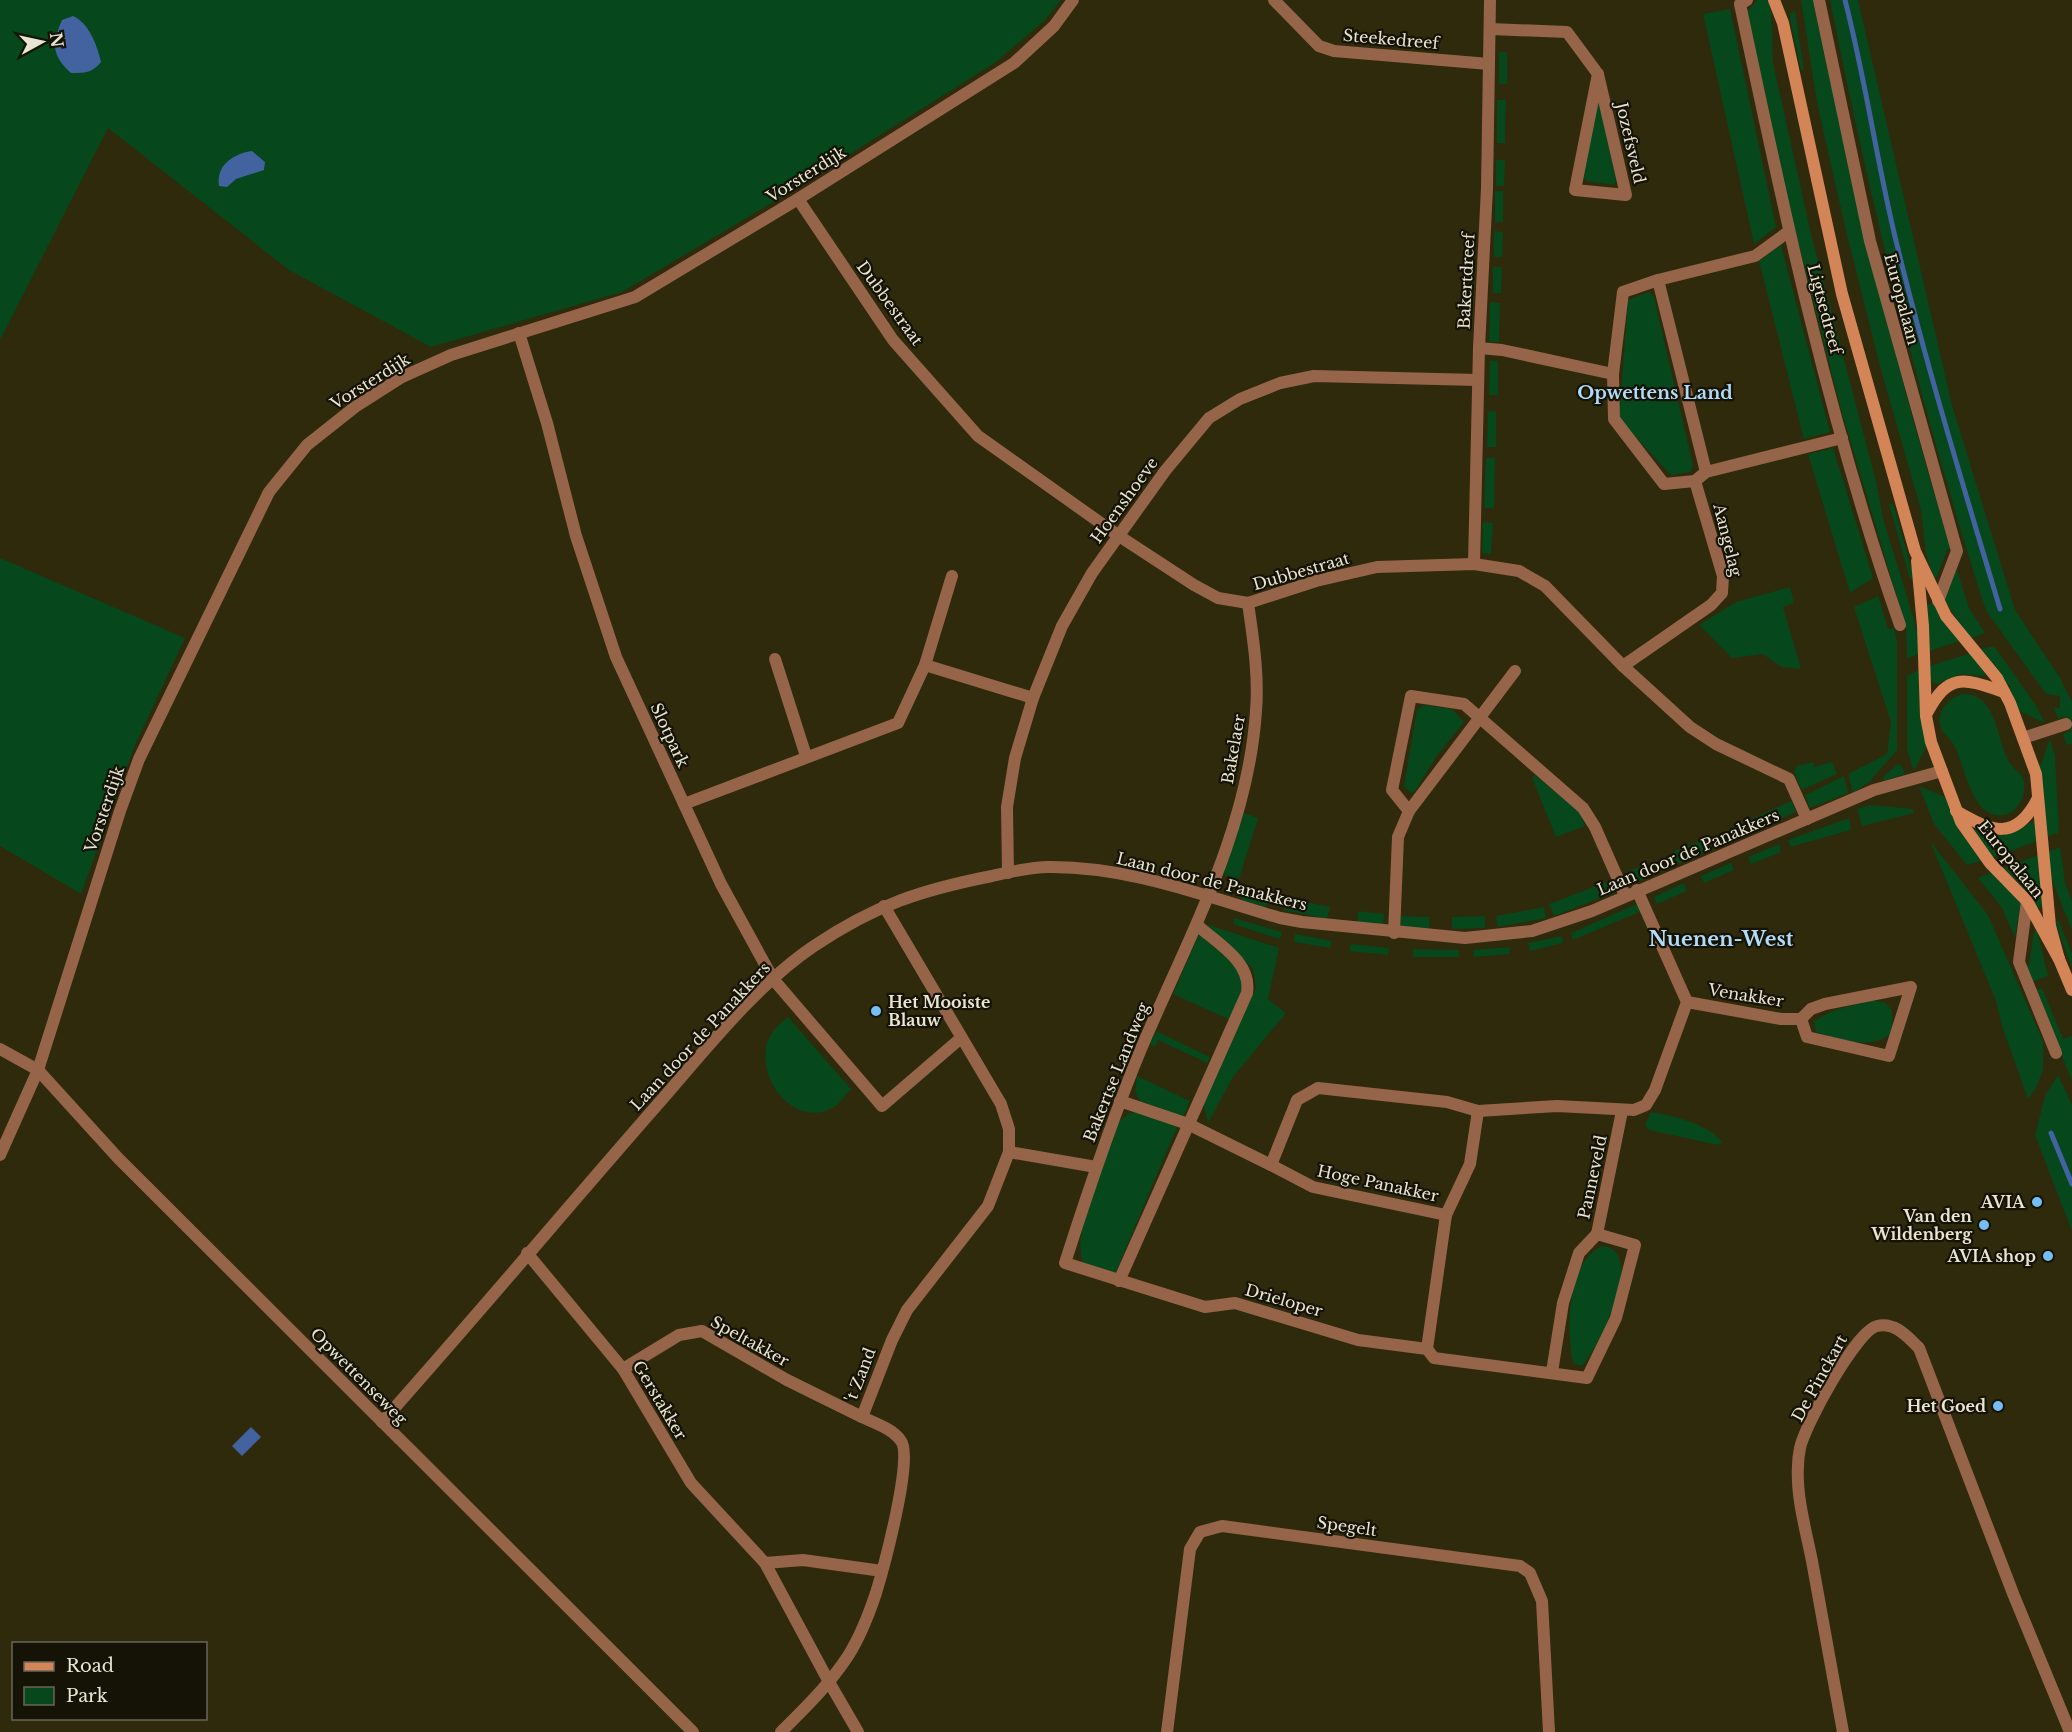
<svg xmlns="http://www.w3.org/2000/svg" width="2072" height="1732" font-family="'Libre Baskerville',serif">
<rect width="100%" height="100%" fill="#2f2a0b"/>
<g fill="#06471b">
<path d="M 0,0 L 1061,0 L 1044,21 L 996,62 L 785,195 L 622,292 L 431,347 L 289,270 L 108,128 L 0,340 Z"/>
<path d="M 1757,0 L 1768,0 L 1771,11 L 1773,63 L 1811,234 L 1876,481 L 1883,518 L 1918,633 L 1920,654 L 1907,658 L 1906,628 L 1842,413 L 1785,191 L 1747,12 Z"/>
<path d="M 1801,0 L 1813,0 C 1852,185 1895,368 1951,549 L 1947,550 L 1937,577 L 1934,578 L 1926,554 L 1921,510 L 1881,370 L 1846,231 L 1817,103 Z"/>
<path d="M 1830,0 L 1858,0 L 1952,405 L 2015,610 L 2060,678 L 2072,702 L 2072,744 L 2067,745 L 2063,734 L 2071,731 L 2066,716 L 2058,719 L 2054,707 L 2060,708 L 2060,696 L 2046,694 L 2043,690 L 1987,612 L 1982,599 C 1920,404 1870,202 1830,0 Z"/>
<path d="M 1730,9 L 1776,227 L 1754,244 L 1703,14 Z"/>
<path d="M 1795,11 L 1804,70 L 1801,70 L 1790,19 L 1790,13 Z"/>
<rect x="1499" y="52" width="8" height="32"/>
<path d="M 1598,97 L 1616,180 L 1614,185 L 1587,181 L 1583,177 Z"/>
<path d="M 1497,100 L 1506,100 L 1505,143 L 1497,143 Z"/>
<path d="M 1496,160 L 1505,160 L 1504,186 L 1496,186 Z"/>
<rect x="1495" y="191" width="8" height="31"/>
<path d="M 1494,231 L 1503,232 L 1502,257 L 1494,257 Z"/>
<path d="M 1781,245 L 1830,432 L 1804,439 L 1759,261 Z"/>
<path d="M 1493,267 L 1502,267 L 1501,293 L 1493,293 Z"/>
<path d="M 1649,292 L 1654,297 L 1693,466 L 1690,472 L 1671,475 L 1619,419 L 1628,300 Z"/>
<path d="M 1490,302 L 1500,303 L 1499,342 L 1489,342 Z"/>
<path d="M 1490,361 L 1498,361 L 1498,395 L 1489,395 Z"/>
<path d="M 1488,411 L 1496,412 L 1496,447 L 1487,447 Z"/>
<path d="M 1833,448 L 1873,578 L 1850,593 L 1808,454 Z"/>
<path d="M 1486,458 L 1495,458 L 1494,508 L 1484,508 Z"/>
<path d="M 1893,503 L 1914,577 L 1910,579 L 1889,504 Z"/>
<path d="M 1483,522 L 1493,523 L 1491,554 L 1482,553 Z"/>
<path d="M 0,558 L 185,638 L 135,745 L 81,894 L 0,846 Z"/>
<path d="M 1956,567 L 1969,608 L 1985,633 L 1970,639 L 1943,598 Z"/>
<path d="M 1790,587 L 1794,603 L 1783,607 L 1801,669 L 1781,667 L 1763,654 L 1732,658 L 1699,625 L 1736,602 Z"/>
<path d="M 1878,596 L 1888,629 L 1894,628 L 1897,642 L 1897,750 L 1869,782 L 1853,793 L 1848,774 L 1887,754 L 1891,722 L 1854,607 Z"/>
<path d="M 1934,603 L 1959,641 L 1929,651 L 1927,605 Z"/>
<path d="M 1994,646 L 2035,704 L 2045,723 L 2019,711 L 2008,684 L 1981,649 Z"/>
<path d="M 1971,653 L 1987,672 L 1983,676 L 1961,674 L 1937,684 L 1931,681 L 1930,666 Z"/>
<path d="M 1920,669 L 1927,745 L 1914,771 L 1907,750 L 1907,676 Z"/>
<path d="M 1962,694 C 1998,692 1996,741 2010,763 C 2014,770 2022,773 2024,781 C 2026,792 2020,808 2010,813 C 1973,828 1966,768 1955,747 C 1949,735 1937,732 1940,716 C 1943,704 1952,698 1962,694 Z"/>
<path d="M 1423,705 L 1452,709 L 1464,722 L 1436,757 L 1415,791 L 1411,793 L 1404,786 L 1417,710 Z"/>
<path d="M 2050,739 L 2055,756 L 2059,829 L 2058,833 L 2046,837 L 2038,766 L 2041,764 Z"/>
<path d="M 1813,762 L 1814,767 L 1832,762 L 1837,774 L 1802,790 L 1794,772 L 1797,766 Z"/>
<path d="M 1898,764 L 1902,766 L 1905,774 L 1883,781 L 1883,777 Z"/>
<path d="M 1535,775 L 1580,813 L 1585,826 L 1556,837 L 1532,778 Z"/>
<path d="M 1844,776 L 1848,793 L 1810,808 L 1805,795 Z"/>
<path d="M 1919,786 L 1945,797 L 1960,831 L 1981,861 L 1967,865 L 1934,824 Z"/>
<path d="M 1791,801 L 1796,812 L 1732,839 L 1728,830 Z"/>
<path d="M 1871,805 L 1913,809 L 1914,813 L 1862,826 L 1857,809 Z"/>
<path d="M 1244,813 L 1258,818 L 1239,879 L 1225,875 L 1224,871 Z"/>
<path d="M 1849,818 L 1851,830 L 1790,847 L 1788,840 Z"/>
<path d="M 2034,820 L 2037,841 L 1992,858 L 1973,829 C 1977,830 1982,833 1987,834 C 2005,839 2020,830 2034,820 Z"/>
<path d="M 1701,840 L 1706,852 L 1678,864 L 1673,852 Z"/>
<path d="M 1930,841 L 1988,915 L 2043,1041 L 2043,1070 L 2036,1088 L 2028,1099 L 2003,1029 L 1996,1001 Z"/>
<path d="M 1779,844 L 1781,852 L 1751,864 L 1748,857 Z"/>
<path d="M 2060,847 L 2065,883 L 2072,901 L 2072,930 L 2051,878 L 2048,852 Z"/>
<path d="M 2038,855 L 2043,906 L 2037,908 L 2017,880 L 2003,869 Z"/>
<path d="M 1731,863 L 1734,870 L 1704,883 L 1701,876 Z"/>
<path d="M 1645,864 L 1651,876 L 1630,885 L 1625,873 Z"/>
<path d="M 1993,872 L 2021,902 L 2015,937 L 2001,906 L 1978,878 Z"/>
<path d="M 1610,881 L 1616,892 L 1554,916 L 1549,904 Z"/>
<path d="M 1684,883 L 1687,891 L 1657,904 L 1654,897 Z"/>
<path d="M 1244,889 L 1270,895 L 1266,907 L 1241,900 Z"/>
<path d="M 1286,898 L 1330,907 L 1327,919 L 1283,910 Z"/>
<path d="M 1641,902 L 1644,910 L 1573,940 L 1571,933 Z"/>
<path d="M 1544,907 L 1546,918 L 1498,927 L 1496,916 Z"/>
<path d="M 1358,911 L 1384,914 L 1383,926 L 1357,923 Z"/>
<path d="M 1401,916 L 1430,917 L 1429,929 L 1401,928 Z"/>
<path d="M 1485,916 L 1485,928 L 1452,929 L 1452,917 Z"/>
<path d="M 1234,918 L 1282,932 L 1280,939 L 1233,924 Z"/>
<path d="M 2059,921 L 2072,954 L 2072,968 L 2055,922 Z"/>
<path d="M 1206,924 L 1279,948 L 1268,999 L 1286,1013 L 1233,1077 L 1208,1123 L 1202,1098 L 1256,988 L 1253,969 Z"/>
<path d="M 2037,930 L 2048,976 L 2032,982 L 2026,966 L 2029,965 L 2034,931 Z"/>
<path d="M 1199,934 L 1236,966 L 1244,984 L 1230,1020 L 1173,994 Z"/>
<path d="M 1295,934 L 1332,941 L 1330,948 L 1294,942 Z"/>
<path d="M 1562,936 L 1563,943 L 1530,951 L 1528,943 Z"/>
<path d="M 1351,944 L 1389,948 L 1388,955 L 1349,951 Z"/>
<path d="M 1509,947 L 1510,954 L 1474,957 L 1473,950 Z"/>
<path d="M 1413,949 L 1459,950 L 1459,957 L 1413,957 Z"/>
<path d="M 2042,988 L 2063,1039 L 2072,1036 L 2072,1081 L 2035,990 Z"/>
<path d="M 1872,1000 L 1886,1003 L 1892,1011 L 1893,1031 C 1875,1052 1839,1039 1816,1032 L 1814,1021 L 1832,1011 Z"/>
<path d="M 788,1017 L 851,1089 C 846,1094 841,1102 836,1106 C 793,1134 748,1070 772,1033 C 775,1027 783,1022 788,1017 Z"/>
<path d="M 1156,1031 L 1210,1057 L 1207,1063 L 1158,1040 L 1155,1047 L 1150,1044 Z"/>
<path d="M 2058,1075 L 2072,1105 L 2072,1231 L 2035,1135 L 2045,1096 Z"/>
<path d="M 1137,1076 L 1190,1101 L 1183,1117 L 1140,1101 L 1135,1092 Z"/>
<path d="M 1139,1112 L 1177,1127 L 1115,1274 L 1083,1263 C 1070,1233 1107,1154 1118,1122 L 1130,1113 Z"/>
<path d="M 1651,1112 C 1671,1115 1709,1124 1722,1142 L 1718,1145 L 1649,1130 L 1645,1125 Z"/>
<path d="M 1602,1246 C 1648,1250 1599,1347 1582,1366 L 1575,1364 L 1572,1359 C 1567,1327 1567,1262 1602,1246 Z"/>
</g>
<g fill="#4262a0">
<path d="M 73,16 C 89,23 97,45 101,62 C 92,73 85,73 71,73 C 51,55 52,43 62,20 Z"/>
<path d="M 252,151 L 265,162 L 264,170 L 236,179 L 227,187 L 219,186 C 216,165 233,154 252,151 Z"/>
<path d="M 251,1427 L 261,1437 L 242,1456 L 232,1446 Z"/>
</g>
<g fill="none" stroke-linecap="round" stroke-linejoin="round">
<g stroke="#4262a0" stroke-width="5">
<path d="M 1845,0 C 1866,81 1877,164 1897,245 C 1927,368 1964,488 2000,609"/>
<path d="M 2051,1133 L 2072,1184"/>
</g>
<path stroke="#966549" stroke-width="12" d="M 773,979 L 882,1106 L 961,1038"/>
<g stroke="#966549" stroke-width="12">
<path d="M 1274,0 L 1319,46 L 1334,51 L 1489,64"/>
<path d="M 1747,0 L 1740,4 C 1784,213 1829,423 1900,625"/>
<path d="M 1819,0 L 1870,241 L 1957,551 L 1938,601"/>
<path d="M 1491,29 L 1567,32 L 1598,74"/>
<path d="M 1598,74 L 1626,195 L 1575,190 Z"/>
<path d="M 798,199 L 893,340 L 978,436 L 1119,536 L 1194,585 L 1218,598 L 1248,603 L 1316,581 L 1377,567 L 1474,564 L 1519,571 L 1545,586 L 1623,666 L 1690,727 L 1716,744 L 1789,779 L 1807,819"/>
<path d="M 1788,232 L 1755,256 L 1658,280 L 1623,292 L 1613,374 L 1614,419 L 1664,484 L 1695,481 L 1706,472 L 1842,438"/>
<path d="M 1658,280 L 1706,472"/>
<path d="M 519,333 L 547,423 L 576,536 L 616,657 L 721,884 L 773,979"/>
<path d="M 1479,348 L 1502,350 L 1613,374"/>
<path d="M 1474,564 L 1479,348 L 1487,188 L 1490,0"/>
<path d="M 1248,603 C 1253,638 1259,675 1256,711 C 1248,832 1187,940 1141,1049 C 1112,1119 1088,1191 1065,1263 L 1205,1307 L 1235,1303 L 1358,1340 L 1427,1349 L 1434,1358 L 1587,1378 L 1616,1318 L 1635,1245 L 1597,1234 L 1579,1253 L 1563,1303 L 1552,1372"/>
<path d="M 775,659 L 806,756"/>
<path d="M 925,665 L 1033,698"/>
<path d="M 1623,666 L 1711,605 L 1722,593 L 1723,576 L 1695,481"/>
<path d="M 2023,738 L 2066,724"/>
<path d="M 684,804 L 898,723 L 925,665 L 952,576"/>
<path d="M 1409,811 L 1392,790 L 1411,696 L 1464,704 L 1583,808 L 1595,827 L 1625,895"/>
<path d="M 1008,873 L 1007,807 L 1015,758 L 1033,698 L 1062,626 L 1092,573 L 1165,471 L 1209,418 L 1240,399 L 1280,383 L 1314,376 L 1478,380"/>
<path d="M 2027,901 L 2019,962 L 2056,1053"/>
<path d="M 884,906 L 1001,1104 L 1009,1129 L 1009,1152 L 1096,1167"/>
<path d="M 1394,933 L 1398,837 L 1409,811 L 1515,671"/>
<path d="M 1687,1002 L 1781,1019 L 1801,1019 L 1811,1009 L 1825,1004 L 1911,987 L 1889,1056 L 1807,1037 L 1801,1019"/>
<path d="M 1120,1101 L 1188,1124 L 1271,1165 L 1297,1100 L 1318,1088 L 1447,1102 L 1478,1111 L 1557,1106 L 1634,1110 L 1646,1105 L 1655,1090 L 1687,1002 L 1637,890"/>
<path d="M 0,1155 L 38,1070 L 120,811 L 139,759 L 269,492 L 307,445 L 355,407 L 402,377 L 451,355 L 635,297 L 798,199 L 1014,63 L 1054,26 L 1073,0"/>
<path d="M 1271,1165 L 1313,1187 L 1446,1215"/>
<path d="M 1597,1234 L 1622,1111"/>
<path d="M 527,1253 L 623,1369 L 691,1483 L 765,1563 L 829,1682 L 858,1732"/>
<path d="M 1119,1281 L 1247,993 C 1252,962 1218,944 1197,925"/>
<path d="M 1427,1349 L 1446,1215 L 1470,1164 L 1478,1111"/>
<path d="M 623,1369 L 679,1335 L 702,1331 L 787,1380 L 862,1417"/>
<path d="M 765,1563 L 803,1560 L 882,1571"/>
<path d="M 781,1732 C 805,1708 829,1685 848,1656 C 860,1637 869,1614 876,1593 C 883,1570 914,1457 901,1441 C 893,1429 875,1423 862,1417 L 892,1340 L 907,1310 L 988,1206 L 1009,1152"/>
<path d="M 1167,1732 L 1190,1549 L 1200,1532 L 1222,1526 L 1520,1566 L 1530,1573 L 1542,1601 L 1549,1732"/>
<path d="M 1843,1732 C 1833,1675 1822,1618 1812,1561 C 1806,1531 1796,1496 1798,1466 C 1798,1460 1799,1453 1800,1448 C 1805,1425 1856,1331 1877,1326 C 1895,1322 1907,1336 1919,1348 L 2014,1596 L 2070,1732"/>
</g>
<g stroke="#966549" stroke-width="12">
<path d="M 0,1049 L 38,1070 L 118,1158 L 693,1732"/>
<path d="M 382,1422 C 473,1320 561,1215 651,1112 C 699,1058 754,986 814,946 C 875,905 921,890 992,876 C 1010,872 1030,867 1048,867 C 1129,866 1204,896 1280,918 L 1302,922 L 1465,938 L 1532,931 L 1592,911 L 1874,790 L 1942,771"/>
</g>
<g stroke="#d38558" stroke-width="12">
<path d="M 1774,0 L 1783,23 L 1842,294 L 1915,551 L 1946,616 L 1997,678 L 2010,703 L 2036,774 L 2050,926 L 2059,959"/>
<path d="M 1917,561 L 1923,626 L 1926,716 L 1931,742 L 1961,822 L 1990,863 L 2027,901 L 2059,959 L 2072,990"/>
<path d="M 1927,713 C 1949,672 1963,678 2004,692"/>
<path d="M 1956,811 C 1992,832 2016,842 2038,798"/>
</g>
</g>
<g fill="#74c0f6" stroke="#151206" stroke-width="2">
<circle cx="876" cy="1011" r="6"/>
<circle cx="2037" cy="1202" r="6"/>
<circle cx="1984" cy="1225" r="6"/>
<circle cx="2048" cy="1256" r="6"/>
<circle cx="1998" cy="1406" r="6"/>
</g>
<g text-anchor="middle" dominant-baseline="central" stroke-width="4.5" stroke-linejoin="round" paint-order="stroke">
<g font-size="16" fill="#e8e5d3" stroke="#151206">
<text transform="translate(1391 39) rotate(5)">Steekedreef</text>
<text transform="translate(1631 143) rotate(77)">Jozefsveld</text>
<text transform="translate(806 174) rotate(-32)">Vorsterdijk</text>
<text transform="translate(1466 281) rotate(-87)">Bakertdreef</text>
<text transform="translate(1902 299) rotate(75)">Europalaan</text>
<text transform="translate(890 303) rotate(54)">Dubbestraat</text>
<text transform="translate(1825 309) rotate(75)">Ligtsedreef</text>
<text transform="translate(370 381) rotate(-32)">Vorsterdijk</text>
<text transform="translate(1124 500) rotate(-54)">Hoenshoeve</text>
<text transform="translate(1728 540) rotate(76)">Aangelag</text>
<text transform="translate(1301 571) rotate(-16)">Dubbestraat</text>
<text transform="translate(670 735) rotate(65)">Slotpark</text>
<text transform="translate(1233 749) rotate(-80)">Bakelaer</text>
<text transform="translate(104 809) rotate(-71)">Vorsterdijk</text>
<text transform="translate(1688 852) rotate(-23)">Laan door de Panakkers</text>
<text transform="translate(2011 859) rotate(51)">Europalaan</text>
<text transform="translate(1212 881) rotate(14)">Laan door de Panakkers</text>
<text transform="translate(1746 995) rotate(9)">Venakker</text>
<text transform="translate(700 1036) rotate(-47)">Laan door de Panakkers</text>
<text transform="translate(1116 1072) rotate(-68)">Bakertse Landweg</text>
<text transform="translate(1592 1177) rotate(-78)">Panneveld</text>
<text transform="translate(1378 1183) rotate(12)">Hoge Panakker</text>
<text transform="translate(1284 1300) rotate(16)">Drieloper</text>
<text transform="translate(750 1341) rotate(29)">Speltakker</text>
<text transform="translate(860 1375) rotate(-69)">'t Zand</text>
<text transform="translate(359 1376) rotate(45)">Opwettenseweg</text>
<text transform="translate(1819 1378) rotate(-61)">De Pinckart</text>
<text transform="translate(660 1400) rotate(59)">Gerstakker</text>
<text transform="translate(1347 1526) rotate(8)">Spegelt</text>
</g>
<g font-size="16" font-weight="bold" fill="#e8e5d3" stroke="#151206" text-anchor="end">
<text x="888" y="1002" text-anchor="start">Het Mooiste<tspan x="888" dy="18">Blauw</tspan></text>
<text x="2025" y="1202">AVIA</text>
<text x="1972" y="1216">Van den<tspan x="1972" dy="18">Wildenberg</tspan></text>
<text x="2036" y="1256">AVIA shop</text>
<text x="1986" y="1406">Het Goed</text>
</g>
<g font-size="18" font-weight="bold" fill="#b2dbf9" stroke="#151206">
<text x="1655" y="393">Opwettens Land</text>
</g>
<g font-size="20" font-weight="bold" fill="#b2dbf9" stroke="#151206">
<text x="1721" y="939">Nuenen-West</text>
</g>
</g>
<rect x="12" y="1642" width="195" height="78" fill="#151206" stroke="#696658" stroke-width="1.5"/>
<rect x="24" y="1662" width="30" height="9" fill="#d38558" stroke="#696658" stroke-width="1.5"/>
<text x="66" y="1672" font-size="18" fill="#e8e5d3">Road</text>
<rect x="24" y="1687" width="30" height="18" fill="#06471b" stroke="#696658" stroke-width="1.5"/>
<text x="66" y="1702" font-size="18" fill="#e8e5d3">Park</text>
<g transform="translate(42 42) rotate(82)" stroke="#151206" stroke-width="4.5" paint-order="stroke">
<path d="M0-4.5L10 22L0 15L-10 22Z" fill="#e8e5d3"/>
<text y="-9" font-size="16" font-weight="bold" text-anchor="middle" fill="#e8e5d3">N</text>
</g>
</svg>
